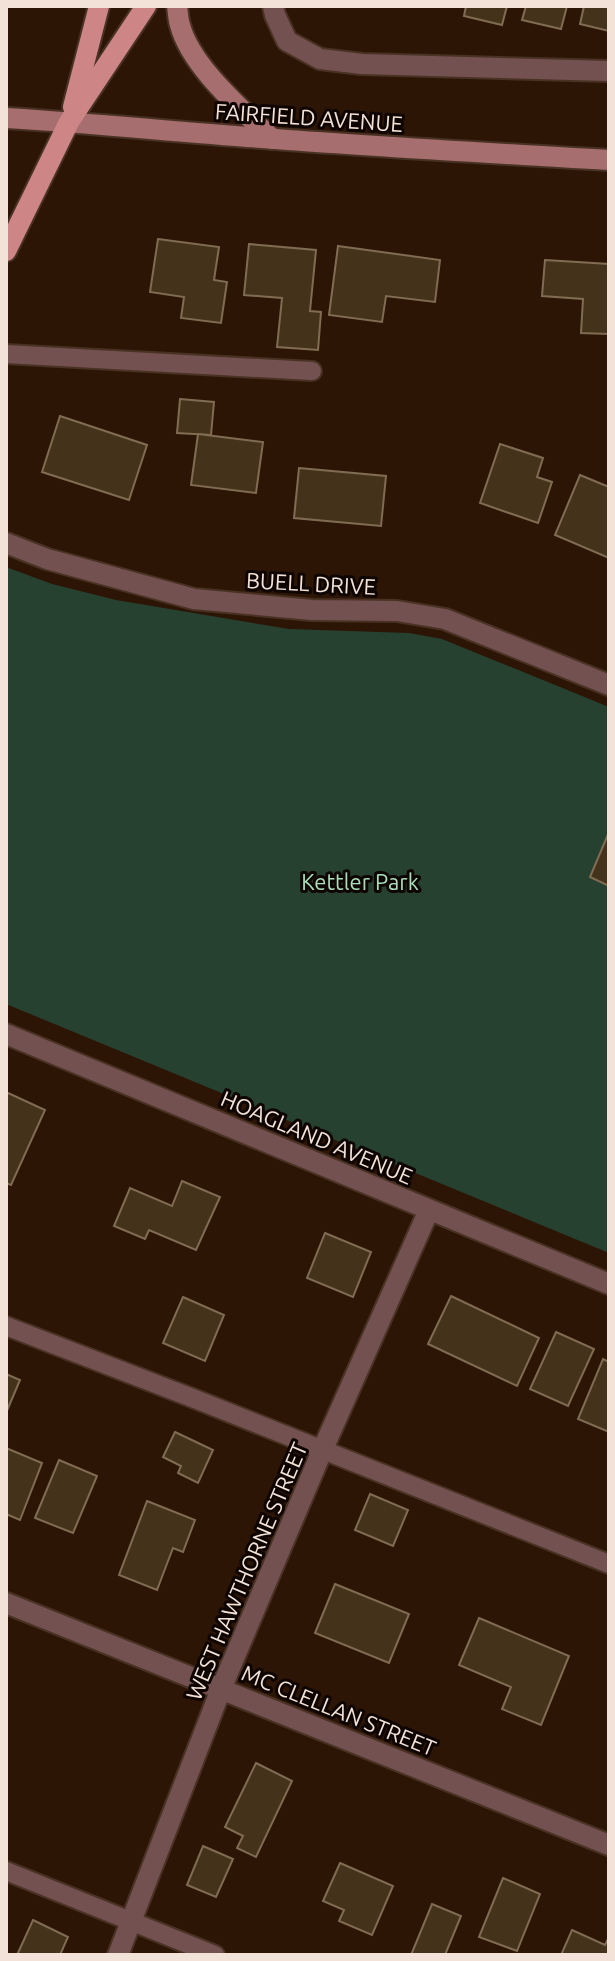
<svg xmlns="http://www.w3.org/2000/svg" width="615" height="1961" font-family="Ubuntu,sans-serif">
<rect width="100%" height="100%" fill="#2d1505"/>
<path fill="#264130" d="M 6,567 L 52,584 L 116,600 L 289,629 L 409,633 L 442,639 L 609,707 L 609,1253 L 6,1004 Z"/>
<g fill="#44331a" stroke="#806c52" stroke-width="2">
<path d="M 466,6 L 507,6 L 502,25 L 464,16 Z"/>
<path d="M 526,6 L 567,6 L 561,29 L 522,20 Z"/>
<path d="M 584,6 L 609,6 L 609,31 L 580,24 Z"/>
<path d="M 158,239 L 219,247 L 214,280 L 227,282 L 221,323 L 181,318 L 184,297 L 150,292 Z"/>
<path d="M 249,244 L 316,250 L 310,311 L 321,312 L 318,350 L 277,347 L 282,298 L 244,295 Z"/>
<path d="M 338,246 L 440,260 L 435,302 L 386,296 L 382,322 L 329,315 Z"/>
<path d="M 545,260 L 609,264 L 609,334 L 581,333 L 583,299 L 542,296 Z"/>
<path d="M 180,399 L 214,402 L 211,435 L 177,433 Z"/>
<path d="M 60,416 L 147,445 L 129,500 L 42,472 Z"/>
<path d="M 198,434 L 263,442 L 256,493 L 191,485 Z"/>
<path d="M 500,444 L 543,458 L 537,477 L 552,482 L 538,523 L 480,503 Z"/>
<path d="M 299,468 L 386,476 L 381,526 L 294,518 Z"/>
<path d="M 580,475 L 609,487 L 609,558 L 555,535 Z"/>
<path d="M 609,832 L 609,886 L 590,877 Z"/>
<path d="M 8,1093 L 45,1110 L 11,1185 L 6,1183 L 6,1097 Z"/>
<path d="M 182,1181 L 220,1197 L 196,1250 L 149,1230 L 145,1239 L 114,1226 L 130,1188 L 172,1206 Z"/>
<path d="M 325,1233 L 371,1252 L 353,1297 L 307,1278 Z"/>
<path d="M 451,1296 L 539,1338 L 517,1386 L 428,1344 Z"/>
<path d="M 183,1297 L 224,1315 L 205,1361 L 163,1343 Z"/>
<path d="M 556,1332 L 594,1349 L 568,1406 L 530,1389 Z"/>
<path d="M 603,1359 L 609,1362 L 609,1432 L 578,1419 Z"/>
<path d="M 6,1374 L 20,1380 L 6,1413 Z"/>
<path d="M 175,1432 L 213,1450 L 198,1483 L 178,1473 L 181,1466 L 163,1457 Z"/>
<path d="M 6,1448 L 42,1463 L 20,1520 L 6,1514 Z"/>
<path d="M 59,1460 L 97,1476 L 73,1533 L 35,1518 Z"/>
<path d="M 370,1494 L 408,1510 L 393,1546 L 355,1530 Z"/>
<path d="M 147,1501 L 195,1520 L 183,1552 L 173,1548 L 157,1590 L 119,1575 Z"/>
<path d="M 335,1584 L 409,1614 L 389,1663 L 315,1633 Z"/>
<path d="M 479,1618 L 569,1656 L 541,1725 L 502,1709 L 511,1687 L 459,1665 Z"/>
<path d="M 256,1763 L 292,1781 L 256,1857 L 237,1848 L 243,1836 L 225,1827 Z"/>
<path d="M 203,1846 L 233,1859 L 216,1897 L 187,1885 Z"/>
<path d="M 340,1863 L 393,1886 L 372,1935 L 339,1921 L 344,1910 L 323,1901 Z"/>
<path d="M 503,1878 L 540,1894 L 517,1951 L 479,1937 Z"/>
<path d="M 432,1904 L 461,1916 L 445,1955 L 411,1955 Z"/>
<path d="M 33,1920 L 68,1937 L 60,1955 L 17,1955 Z"/>
<path d="M 572,1930 L 605,1945 L 609,1937 L 609,1955 L 561,1955 Z"/>
</g>
<g fill="none" stroke-linecap="round" stroke-linejoin="round">
<g stroke="#493223" stroke-width="22">
<g id="service">
<path d="M 6,354 L 312,371"/>
<path d="M 6,1326 L 195,1399 L 609,1564"/>
<path d="M 6,1871 L 215,1955"/>
</g>
</g>
<g stroke="#493223" stroke-width="24">
<g id="minor">
<path d="M 273,6 L 275,15 L 287,41 L 320,59 L 362,64 L 609,71"/>
<path d="M 6,543 L 47,559 L 194,599 L 312,610 L 397,611 L 445,619 L 609,685"/>
<path d="M 6,1034 L 609,1284"/>
<path d="M 6,1603 L 609,1845"/>
<path d="M 118,1955 L 221,1689 L 322,1451 L 429,1210"/>
</g>
</g>
<g stroke="#493223" stroke-width="24">
<g id="secondary">
<path d="M 177,6 C 178,12 178,19 180,25 C 191,67 242,109 272,139"/>
<path d="M 6,118 C 91,123 176,132 262,138 C 377,147 493,153 609,160"/>
</g>
</g>
<g stroke="#493223" stroke-width="24">
<g id="primary">
<path d="M 73,107 L 99,6"/>
<path d="M 6,251 L 69,122 L 146,6"/>
</g>
</g>
<use href="#service" stroke="#745151" stroke-width="18"/>
<use href="#minor" stroke="#745151" stroke-width="20"/>
<use href="#secondary" stroke="#a66e6f" stroke-width="20"/>
<use href="#primary" stroke="#cd8586" stroke-width="20"/>
</g>
<g text-anchor="middle" dominant-baseline="central" stroke-width="6" stroke-linejoin="round" paint-order="stroke">
<g font-size="22" fill="#f3e2d8" stroke="#0e0501">
<text transform="translate(309 117) rotate(4)">FAIRFIELD AVENUE</text>
<text transform="translate(311 583) rotate(3)">BUELL DRIVE</text>
<text transform="translate(317 1137) rotate(23)">HOAGLAND AVENUE</text>
<text transform="translate(246 1571) rotate(-67)">WEST HAWTHORNE STREET</text>
<text transform="translate(339 1710) rotate(22)">MC CLELLAN STREET</text>
</g>
<g font-size="22" fill="#a9dfba" stroke="#0e0501">
<text x="360" y="881">Kettler Park</text>
</g>
</g>
<rect width="615" height="1961" fill="none" stroke="#f3e2d8" stroke-width="16"/>
</svg>
